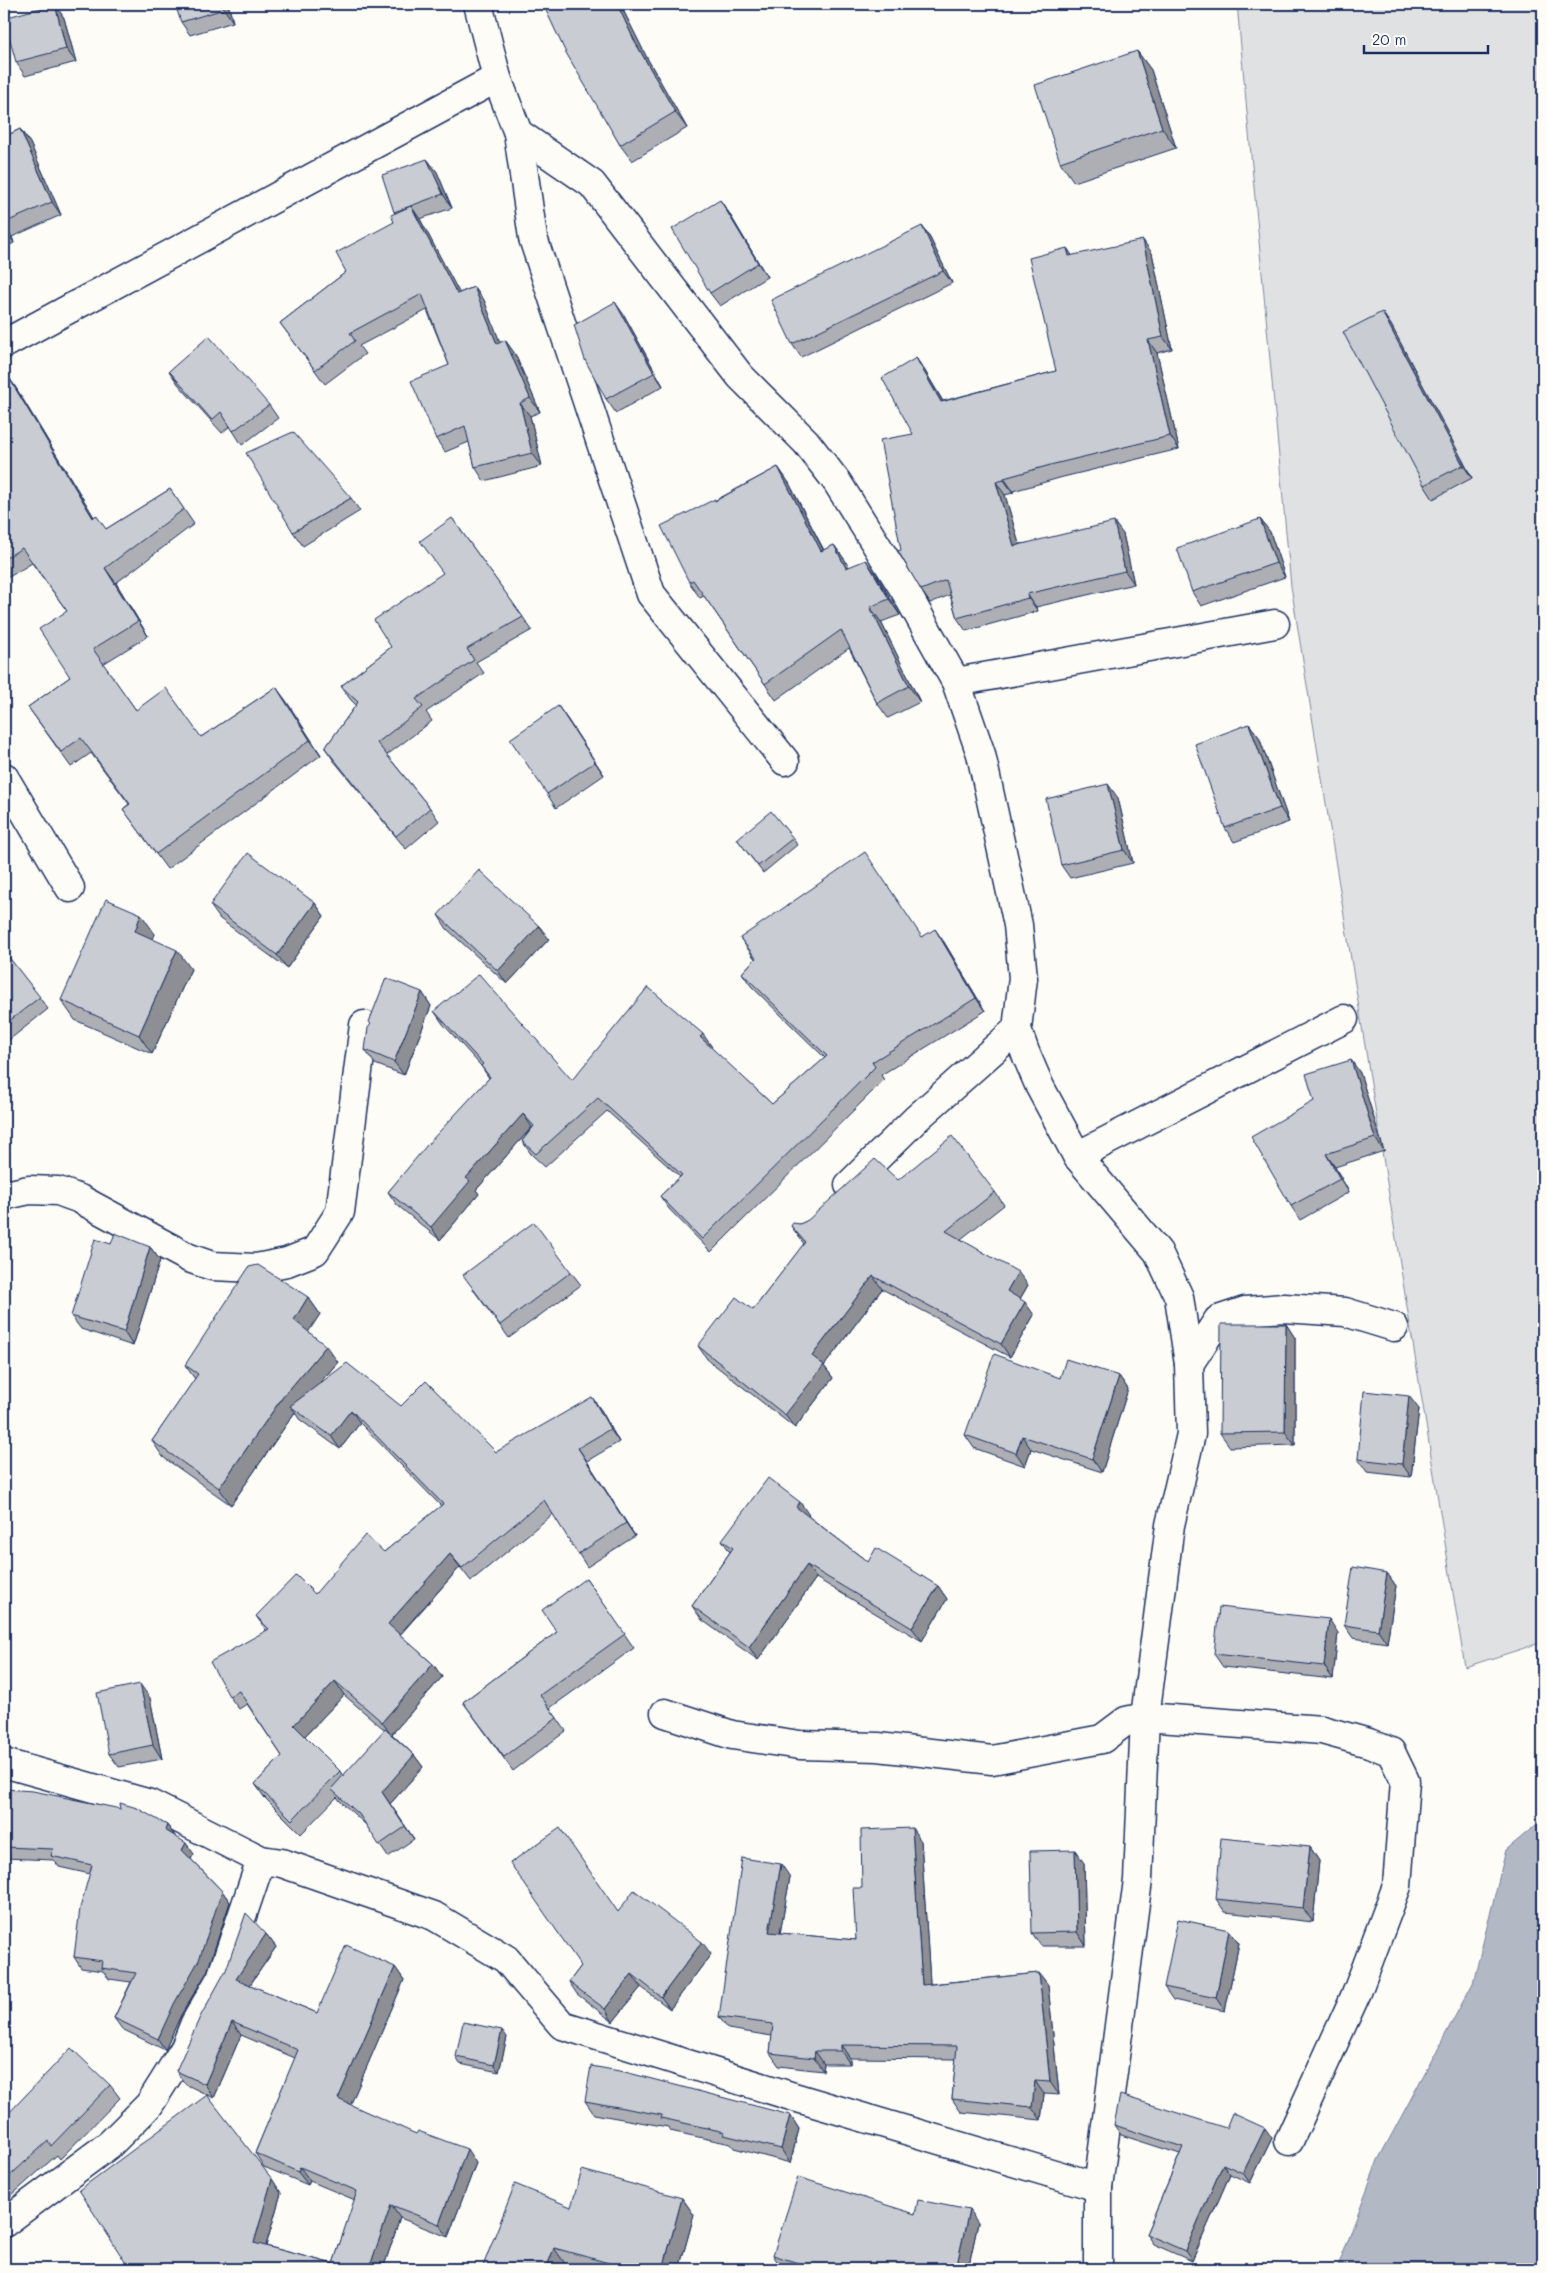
<svg xmlns="http://www.w3.org/2000/svg" width="1547" height="2273" font-family="Mali,sans-serif">
<rect width="100%" height="100%" fill="#fdfcf7"/>
<filter id="ink" filterUnits="userSpaceOnUse"><feTurbulence type="fractalNoise" baseFrequency=".02" numOctaves="2"/><feDisplacementMap in="SourceGraphic" scale="10" xChannelSelector="R" yChannelSelector="G"/><feConvolveMatrix kernelMatrix="1 2 1 2 8 2 1 2 1" color-interpolation-filters="sRGB"/></filter>
<g filter="url(#ink)">
<path fill="#e0e1e3" stroke="#7e88a0" d="M 1237,4 L 1543,4 L 1543,1642 L 1465,1667 L 1291,586 Z"/>
<path fill="#b3b8c5" stroke="#76819c" d="M 1543,1819 L 1543,2269 L 1337,2269 L 1378,2160 L 1473,1983 L 1506,1850 Z"/>
<g fill="none" stroke-linecap="round" stroke-linejoin="round">
<g stroke="#1b2f5e" stroke-width="31">
<g id="minor">
<path d="M 478,4 L 497,78 L 518,133 L 533,238 L 651,594 L 785,761"/>
<path d="M 518,133 L 592,184 L 740,376 L 806,442 L 837,482 L 904,589 L 956,682 L 981,754 L 1018,925 L 1023,978 L 1017,1029 L 1025,1052 L 1040,1087 L 1077,1156 L 1158,1252 L 1179,1297 L 1189,1364 L 1191,1434 L 1170,1525 L 1145,1717 L 1138,1880 L 1098,2187 L 1098,2269"/>
<path d="M 4,344 L 497,78"/>
<path d="M 956,682 L 1275,624"/>
<path d="M 4,777 L 70,888"/>
<path d="M 1077,1156 L 1344,1019"/>
<path d="M 849,1185 L 916,1119 L 1017,1029"/>
<path d="M 4,1197 L 6,1195 L 29,1190 L 58,1191 L 80,1199 L 189,1258 L 212,1266 L 256,1268 L 287,1262 L 315,1251 L 340,1212 L 364,1025"/>
<path d="M 1189,1364 L 1218,1320 L 1245,1311 L 1284,1308 L 1345,1312 L 1394,1327"/>
<path d="M 665,1713 L 732,1735 L 800,1745 L 878,1747 L 992,1760 L 1102,1739 L 1126,1721 L 1145,1717 L 1322,1730 L 1369,1743 L 1391,1752 L 1405,1781 L 1397,1886 L 1357,1992 L 1289,2141"/>
<path d="M 4,1763 L 150,1804 L 261,1860 L 282,1863 L 434,1916 L 506,1959 L 562,2025 L 794,2097 L 1098,2187"/>
<path d="M 4,2223 L 110,2144 L 149,2105 L 185,2048 L 195,2023 L 221,1978 L 261,1860"/>
</g>
</g>
<use href="#minor" stroke="#fdfcf7" stroke-width="28"/>
</g>
<g fill="#adafb5" stroke="#1b2f5e" fill-rule="evenodd">
<path d="M 55,4 L 64,18 L 76,62 L 25,76 L 16,62 Z"/>
<path d="M 228,4 L 233,22 L 190,35 L 181,22 Z"/>
<path d="M 543,4 L 620,4 L 647,58 L 687,128 L 632,161 L 620,145 Z"/>
<path d="M 1137,51 L 1151,70 L 1176,148 L 1074,182 L 1060,162 Z"/>
<path d="M 20,129 L 30,143 L 61,215 L 12,237 L 14,243 L 4,248 L 4,137 Z"/>
<path d="M 427,159 L 437,172 L 452,208 L 420,219 L 459,293 L 474,287 L 484,300 L 500,343 L 505,340 L 515,354 L 540,412 L 530,416 L 542,466 L 484,481 L 475,467 L 469,442 L 445,452 L 436,439 L 449,365 L 427,310 L 359,346 L 365,354 L 325,384 L 280,323 L 346,272 L 394,222 L 395,213 L 394,212 Z"/>
<path d="M 720,200 L 729,213 L 767,277 L 720,306 L 710,293 Z"/>
<path d="M 922,226 L 930,238 L 952,283 L 801,357 L 792,344 Z"/>
<path d="M 1067,248 L 1072,256 L 1152,253 L 1172,349 L 1157,353 L 1179,449 L 1063,477 L 1013,491 L 1013,493 L 1005,495 L 1019,544 L 1123,534 L 1134,584 L 1036,607 L 1038,611 L 966,631 L 957,618 L 950,595 L 930,603 L 921,590 L 913,434 L 916,358 L 925,371 L 943,401 L 1056,371 Z"/>
<path d="M 1382,312 L 1391,325 L 1472,478 L 1433,499 L 1424,485 Z"/>
<path d="M 624,315 L 663,386 L 616,413 L 606,399 Z"/>
<path d="M 169,371 L 269,405 L 278,418 L 242,445 L 230,426 L 222,433 L 178,384 Z"/>
<path d="M 6,373 L 16,388 L 94,517 L 106,529 L 170,489 L 194,524 L 116,583 L 148,636 L 103,664 L 136,710 L 201,737 L 276,687 L 321,755 L 167,869 L 123,809 L 129,804 L 91,753 L 71,767 L 28,707 L 70,677 L 67,611 L 32,563 L 4,580 L 4,374 Z"/>
<path d="M 778,467 L 789,483 L 824,550 L 834,545 L 845,560 L 849,567 L 877,576 L 900,615 L 881,622 L 920,702 L 888,718 L 877,703 L 849,648 L 776,700 L 704,596 L 700,598 L 689,582 L 716,500 Z"/>
<path d="M 351,498 L 360,511 L 303,546 L 293,532 Z"/>
<path d="M 452,518 L 532,630 L 476,662 L 484,673 L 426,712 L 432,721 L 387,755 L 430,808 L 439,821 L 406,849 L 334,761 L 325,748 L 356,705 L 350,699 L 341,686 L 391,647 L 443,573 Z"/>
<path d="M 1260,519 L 1270,532 L 1285,577 L 1201,606 L 1192,592 Z"/>
<path d="M 558,706 L 604,775 L 556,808 L 547,794 Z"/>
<path d="M 1249,724 L 1259,737 L 1289,822 L 1234,842 L 1225,828 Z"/>
<path d="M 1118,798 L 1133,863 L 1070,878 L 1061,865 Z"/>
<path d="M 793,838 L 797,845 L 763,873 L 737,839 Z"/>
<path d="M 315,903 L 324,916 L 287,968 L 220,919 L 210,905 Z"/>
<path d="M 438,915 L 539,926 L 549,939 L 507,984 L 447,929 Z"/>
<path d="M 155,934 L 153,939 L 191,969 L 152,1054 L 75,1020 L 61,1000 Z"/>
<path d="M 922,937 L 944,942 L 985,1011 L 881,1075 L 884,1080 L 711,1252 L 669,1209 L 660,1196 L 680,1177 L 607,1111 L 545,1167 L 531,1154 L 522,1141 L 532,1127 L 476,1190 L 479,1194 L 440,1240 L 397,1205 L 388,1192 L 489,1078 L 481,1066 L 443,1024 L 434,1011 L 572,1080 L 712,1047 L 711,1048 L 772,1104 L 825,1058 L 751,986 L 742,973 L 755,959 L 740,938 Z"/>
<path d="M 4,951 L 48,1009 L 4,1044 Z"/>
<path d="M 422,992 L 431,1006 L 404,1075 L 375,1064 L 365,1050 Z"/>
<path d="M 1351,1060 L 1360,1073 L 1384,1151 L 1335,1167 L 1349,1192 L 1300,1220 L 1291,1206 L 1314,1101 Z"/>
<path d="M 898,1180 L 995,1192 L 1004,1205 L 961,1239 L 1028,1285 L 1020,1299 L 1034,1315 L 1010,1357 L 882,1289 L 824,1366 L 833,1378 L 795,1428 L 707,1359 L 698,1346 L 753,1310 L 804,1244 L 791,1226 L 800,1224 Z"/>
<path d="M 111,1244 L 150,1247 L 160,1260 L 133,1346 L 81,1329 L 71,1316 Z"/>
<path d="M 571,1272 L 581,1285 L 509,1338 L 472,1288 Z"/>
<path d="M 308,1297 L 320,1314 L 308,1332 L 338,1362 L 318,1385 L 401,1406 L 496,1452 L 601,1410 L 619,1442 L 587,1461 L 635,1536 L 587,1567 L 553,1514 L 471,1581 L 460,1567 L 400,1635 L 433,1664 L 442,1677 L 392,1734 L 414,1755 L 423,1767 L 390,1804 L 414,1839 L 388,1857 L 366,1825 L 340,1801 L 337,1797 L 301,1834 L 264,1797 L 255,1784 L 282,1756 L 247,1704 L 239,1709 L 229,1696 L 266,1630 L 256,1616 L 315,1594 L 384,1552 L 441,1506 L 360,1423 L 340,1449 L 299,1419 L 295,1412 L 231,1505 L 163,1457 L 152,1441 L 195,1379 L 185,1365 ZM 344,1695 L 385,1730 L 343,1776 L 340,1771 L 305,1736 Z"/>
<path d="M 1286,1324 L 1295,1338 L 1295,1445 L 1230,1447 L 1220,1433 Z"/>
<path d="M 1119,1376 L 1128,1389 L 1102,1472 L 1031,1449 L 1025,1466 L 974,1448 L 965,1435 L 1060,1378 Z"/>
<path d="M 1419,1409 L 1411,1477 L 1367,1472 L 1358,1459 Z"/>
<path d="M 809,1515 L 808,1516 L 868,1562 L 938,1586 L 947,1599 L 922,1641 L 816,1578 L 758,1660 L 702,1620 L 692,1606 L 730,1552 L 722,1540 Z"/>
<path d="M 1387,1573 L 1396,1586 L 1387,1643 L 1353,1638 L 1344,1625 Z"/>
<path d="M 586,1578 L 634,1648 L 550,1708 L 566,1731 L 513,1771 L 463,1702 L 557,1632 Z"/>
<path d="M 1338,1633 L 1333,1679 L 1223,1667 L 1214,1654 Z"/>
<path d="M 150,1698 L 162,1759 L 119,1767 L 109,1754 Z"/>
<path d="M 4,1789 L 167,1825 L 175,1836 L 194,1854 L 191,1859 L 222,1891 L 230,1902 L 207,1972 L 181,2015 L 165,2050 L 122,2029 L 114,2018 L 131,1982 L 109,1979 L 103,1971 L 81,1968 L 74,1957 L 90,1874 L 59,1867 L 54,1860 L 4,1858 Z"/>
<path d="M 921,1841 L 930,1984 L 1039,1973 L 1048,1985 L 1059,2095 L 1044,2094 L 1041,2120 L 961,2112 L 952,2099 L 956,2059 L 850,2058 L 850,2064 L 824,2064 L 823,2071 L 779,2066 L 770,2053 L 772,2036 L 728,2029 L 719,2017 L 790,1877 L 780,1933 L 856,1940 L 862,1888 Z"/>
<path d="M 1310,1847 L 1319,1861 L 1313,1922 L 1225,1912 L 1216,1899 Z"/>
<path d="M 1084,1863 L 1086,1946 L 1041,1946 L 1032,1933 Z"/>
<path d="M 618,1912 L 711,1954 L 670,2009 L 641,1987 L 613,2022 L 577,1994 L 569,1982 L 581,1966 Z"/>
<path d="M 1229,1930 L 1239,1943 L 1225,2011 L 1173,2000 L 1164,1987 Z"/>
<path d="M 266,1934 L 276,1947 L 250,1985 L 317,2013 L 395,1967 L 404,1980 L 350,2105 L 476,2163 L 448,2237 L 400,2218 L 383,2269 L 128,2269 L 272,2179 L 281,2193 L 266,2246 L 333,2264 L 355,2200 L 310,2181 L 308,2185 L 264,2167 L 255,2153 L 295,2058 L 241,2035 L 214,2098 L 185,2084 L 176,2071 Z"/>
<path d="M 507,2037 L 499,2072 L 460,2064 L 456,2057 Z"/>
<path d="M 110,2085 L 120,2098 L 60,2159 L 57,2155 L 4,2202 L 4,2118 Z"/>
<path d="M 585,2101 L 790,2115 L 799,2129 L 790,2163 L 734,2148 L 731,2144 L 670,2131 L 668,2127 L 594,2114 Z"/>
<path d="M 1114,2125 L 1226,2128 L 1272,2138 L 1250,2183 L 1230,2174 L 1192,2261 L 1153,2244 L 1146,2234 L 1180,2154 L 1121,2135 Z"/>
<path d="M 682,2198 L 694,2215 L 679,2269 L 581,2269 L 566,2265 L 565,2269 L 486,2269 L 483,2266 L 571,2207 Z"/>
<path d="M 915,2214 L 978,2223 L 968,2269 L 782,2269 L 773,2255 Z"/>
</g>
<g fill="#8d8f94" stroke="#1b2f5e">
<path d="M 55,4 L 64,18 L 76,62 L 66,49 Z"/>
<path d="M 222,4 L 228,4 L 233,22 L 224,9 Z"/>
<path d="M 617,4 L 620,4 L 647,58 L 687,128 L 675,112 L 635,42 Z"/>
<path d="M 1137,51 L 1151,70 L 1176,148 L 1162,128 Z"/>
<path d="M 20,129 L 30,143 L 61,215 L 52,202 Z"/>
<path d="M 427,159 L 437,172 L 452,208 L 443,194 Z"/>
<path d="M 720,200 L 729,213 L 767,277 L 758,263 Z"/>
<path d="M 411,206 L 420,219 L 467,307 L 457,294 Z"/>
<path d="M 4,226 L 12,237 L 14,243 L 5,229 Z"/>
<path d="M 922,226 L 930,238 L 952,283 L 943,271 Z"/>
<path d="M 1143,240 L 1152,253 L 1172,349 L 1163,337 Z"/>
<path d="M 1067,248 L 1076,261 L 1069,256 Z"/>
<path d="M 474,287 L 484,300 L 506,358 L 497,344 Z"/>
<path d="M 615,302 L 624,315 L 663,386 L 654,373 Z"/>
<path d="M 1382,312 L 1391,325 L 1472,478 L 1463,465 Z"/>
<path d="M 505,340 L 515,354 L 540,412 L 530,398 Z"/>
<path d="M 1148,340 L 1157,353 L 1179,449 L 1170,436 Z"/>
<path d="M 916,358 L 925,371 L 950,414 L 941,402 Z"/>
<path d="M 6,373 L 16,388 L 103,532 L 93,518 Z"/>
<path d="M 520,403 L 530,416 L 542,466 L 532,453 Z"/>
<path d="M 778,467 L 789,483 L 832,567 L 821,551 Z"/>
<path d="M 1004,478 L 1013,491 L 1013,493 L 1004,480 Z"/>
<path d="M 996,482 L 1005,495 L 1023,558 L 1014,546 Z"/>
<path d="M 1260,519 L 1270,532 L 1285,577 L 1276,563 Z"/>
<path d="M 1114,522 L 1123,534 L 1134,584 L 1125,571 Z"/>
<path d="M 834,545 L 845,560 L 858,584 L 846,568 Z"/>
<path d="M 866,560 L 877,576 L 900,615 L 889,599 Z"/>
<path d="M 105,568 L 116,583 L 148,636 L 138,621 Z"/>
<path d="M 1027,594 L 1036,607 L 1038,611 L 1028,598 Z"/>
<path d="M 870,607 L 881,622 L 920,702 L 909,686 Z"/>
<path d="M 276,687 L 287,702 L 321,755 L 310,740 Z"/>
<path d="M 558,706 L 568,720 L 604,775 L 595,762 Z"/>
<path d="M 1249,724 L 1259,737 L 1289,822 L 1280,808 Z"/>
<path d="M 1108,784 L 1118,798 L 1133,863 L 1124,850 Z"/>
<path d="M 315,903 L 324,916 L 287,968 L 277,955 Z"/>
<path d="M 141,914 L 155,934 L 148,950 L 135,931 Z"/>
<path d="M 539,926 L 549,939 L 507,984 L 498,971 Z"/>
<path d="M 935,929 L 944,942 L 985,1011 L 976,998 Z"/>
<path d="M 177,950 L 191,969 L 152,1054 L 139,1035 Z"/>
<path d="M 422,992 L 431,1006 L 404,1075 L 394,1062 Z"/>
<path d="M 703,1034 L 712,1047 L 709,1050 L 700,1037 Z"/>
<path d="M 1351,1060 L 1360,1073 L 1384,1151 L 1375,1138 Z"/>
<path d="M 523,1114 L 532,1127 L 476,1190 L 479,1194 L 440,1240 L 431,1227 L 466,1178 Z"/>
<path d="M 1326,1154 L 1335,1167 L 1349,1192 L 1340,1179 Z"/>
<path d="M 150,1247 L 160,1260 L 133,1346 L 124,1332 Z"/>
<path d="M 1018,1272 L 1028,1285 L 1017,1304 L 1007,1291 Z"/>
<path d="M 873,1276 L 882,1289 L 824,1366 L 833,1378 L 795,1428 L 785,1415 L 812,1356 Z"/>
<path d="M 308,1297 L 320,1314 L 305,1337 L 294,1320 Z"/>
<path d="M 1025,1302 L 1034,1315 L 1010,1357 L 1001,1344 Z"/>
<path d="M 1286,1324 L 1295,1338 L 1295,1445 L 1285,1432 Z"/>
<path d="M 326,1346 L 338,1362 L 296,1410 L 290,1406 L 295,1412 L 231,1505 L 219,1488 L 282,1398 Z"/>
<path d="M 1119,1376 L 1128,1389 L 1102,1472 L 1092,1459 Z"/>
<path d="M 1409,1396 L 1419,1409 L 1411,1477 L 1402,1464 Z"/>
<path d="M 592,1397 L 601,1410 L 619,1442 L 610,1429 Z"/>
<path d="M 351,1410 L 360,1423 L 340,1449 L 331,1436 Z"/>
<path d="M 1022,1436 L 1031,1449 L 1025,1466 L 1016,1453 Z"/>
<path d="M 578,1448 L 587,1461 L 635,1536 L 626,1523 Z"/>
<path d="M 800,1502 L 809,1515 L 805,1520 L 796,1507 Z"/>
<path d="M 450,1554 L 460,1567 L 397,1637 L 388,1624 Z"/>
<path d="M 807,1565 L 816,1578 L 758,1660 L 749,1647 Z"/>
<path d="M 1387,1573 L 1396,1586 L 1387,1643 L 1378,1630 Z"/>
<path d="M 938,1586 L 947,1599 L 922,1641 L 912,1628 Z"/>
<path d="M 1329,1619 L 1338,1633 L 1333,1679 L 1324,1666 Z"/>
<path d="M 433,1664 L 442,1677 L 391,1735 L 382,1722 Z"/>
<path d="M 335,1681 L 344,1695 L 303,1738 L 294,1725 Z"/>
<path d="M 140,1684 L 150,1698 L 162,1759 L 153,1745 Z"/>
<path d="M 414,1755 L 423,1767 L 390,1804 L 414,1839 L 382,1792 Z"/>
<path d="M 167,1825 L 175,1836 L 165,1830 Z"/>
<path d="M 912,1828 L 921,1841 L 931,1998 L 922,1985 Z"/>
<path d="M 186,1843 L 194,1854 L 189,1862 L 182,1850 Z"/>
<path d="M 1310,1847 L 1319,1861 L 1313,1922 L 1303,1908 Z"/>
<path d="M 1075,1850 L 1084,1863 L 1086,1946 L 1077,1932 Z"/>
<path d="M 781,1864 L 790,1877 L 778,1945 L 769,1932 Z"/>
<path d="M 222,1891 L 230,1902 L 207,1972 L 181,2015 L 165,2050 L 158,2039 Z"/>
<path d="M 1229,1930 L 1239,1943 L 1225,2011 L 1216,1998 Z"/>
<path d="M 266,1934 L 276,1947 L 245,1992 L 236,1979 Z"/>
<path d="M 702,1942 L 711,1954 L 670,2009 L 661,1997 Z"/>
<path d="M 395,1967 L 404,1980 L 347,2113 L 338,2099 Z"/>
<path d="M 1039,1973 L 1048,1985 L 1059,2095 L 1050,2082 Z"/>
<path d="M 632,1974 L 641,1987 L 613,2022 L 605,2009 Z"/>
<path d="M 232,2022 L 241,2035 L 214,2098 L 205,2084 Z"/>
<path d="M 502,2030 L 507,2037 L 499,2072 L 494,2065 Z"/>
<path d="M 841,2045 L 850,2058 L 850,2064 L 841,2051 Z"/>
<path d="M 815,2051 L 824,2064 L 823,2071 L 814,2058 Z"/>
<path d="M 1035,2081 L 1044,2094 L 1041,2120 L 1032,2107 Z"/>
<path d="M 790,2115 L 799,2129 L 790,2163 L 781,2149 Z"/>
<path d="M 1265,2128 L 1272,2138 L 1250,2183 L 1243,2173 Z"/>
<path d="M 467,2149 L 476,2163 L 448,2237 L 439,2224 Z"/>
<path d="M 1223,2164 L 1230,2174 L 1192,2261 L 1185,2251 Z"/>
<path d="M 300,2167 L 310,2181 L 308,2185 L 298,2172 Z"/>
<path d="M 272,2179 L 281,2193 L 263,2256 L 254,2243 Z"/>
<path d="M 682,2198 L 694,2215 L 679,2269 L 663,2269 Z"/>
<path d="M 391,2205 L 400,2218 L 383,2269 L 369,2269 Z"/>
<path d="M 969,2210 L 978,2223 L 968,2269 L 956,2269 Z"/>
<path d="M 554,2248 L 566,2265 L 565,2269 L 546,2269 Z"/>
</g>
<g fill="#c9ccd3" stroke="#1b2f5e">
<path d="M 55,4 L 66,49 L 16,62 L 4,18 Z"/>
<path d="M 175,4 L 222,4 L 224,9 L 181,22 Z"/>
<path d="M 543,4 L 617,4 L 635,42 L 675,112 L 620,145 L 565,51 Z"/>
<path d="M 1137,51 L 1162,128 L 1060,162 L 1035,85 Z"/>
<path d="M 20,129 L 52,202 L 4,223 L 4,137 Z"/>
<path d="M 427,159 L 443,194 L 394,212 L 382,175 Z"/>
<path d="M 720,200 L 758,263 L 710,293 L 672,229 Z"/>
<path d="M 411,206 L 457,294 L 474,287 L 497,344 L 505,340 L 530,398 L 520,403 L 532,453 L 475,467 L 465,426 L 436,439 L 411,381 L 449,365 L 422,294 L 350,333 L 355,341 L 315,370 L 280,323 L 346,272 L 336,253 L 394,222 L 391,215 Z"/>
<path d="M 922,226 L 943,271 L 792,344 L 771,300 Z"/>
<path d="M 1143,240 L 1163,337 L 1148,340 L 1170,436 L 1054,464 L 1004,478 L 1004,480 L 996,482 L 1014,546 L 1114,522 L 1125,571 L 1027,594 L 1028,598 L 957,618 L 946,580 L 921,590 L 898,551 L 901,550 L 880,440 L 913,434 L 882,378 L 916,358 L 941,402 L 1056,371 L 1029,258 L 1067,248 L 1069,256 Z"/>
<path d="M 615,302 L 654,373 L 606,399 L 585,360 L 574,325 Z"/>
<path d="M 1382,312 L 1463,465 L 1424,485 L 1343,332 Z"/>
<path d="M 209,336 L 269,405 L 233,431 L 221,412 L 212,420 L 169,371 Z"/>
<path d="M 6,373 L 93,518 L 96,515 L 106,529 L 170,489 L 184,509 L 105,568 L 138,621 L 93,649 L 136,710 L 166,688 L 201,737 L 276,687 L 310,740 L 156,854 L 123,809 L 130,804 L 81,738 L 61,752 L 28,707 L 70,677 L 39,629 L 67,611 L 22,548 L 4,559 L 4,374 Z"/>
<path d="M 293,432 L 351,498 L 293,532 L 246,453 Z"/>
<path d="M 778,467 L 821,551 L 834,545 L 846,568 L 866,560 L 889,599 L 870,607 L 909,686 L 877,703 L 841,630 L 765,684 L 693,580 L 689,582 L 661,526 L 715,499 L 715,501 Z"/>
<path d="M 452,518 L 523,617 L 467,649 L 474,660 L 416,699 L 423,707 L 377,743 L 430,808 L 396,836 L 325,748 L 358,702 L 341,686 L 391,647 L 374,620 L 443,573 L 420,541 Z"/>
<path d="M 1260,519 L 1276,563 L 1192,592 L 1177,548 Z"/>
<path d="M 558,706 L 595,762 L 547,794 L 510,739 Z"/>
<path d="M 1249,724 L 1280,808 L 1225,828 L 1195,744 Z"/>
<path d="M 1108,784 L 1124,850 L 1061,865 L 1046,799 Z"/>
<path d="M 771,811 L 793,838 L 758,866 L 737,839 Z"/>
<path d="M 865,852 L 922,937 L 935,929 L 976,998 L 872,1062 L 875,1067 L 702,1239 L 660,1196 L 682,1175 L 598,1098 L 536,1154 L 522,1141 L 534,1126 L 523,1114 L 466,1178 L 470,1181 L 431,1227 L 388,1192 L 427,1145 L 490,1077 L 481,1066 L 483,1064 L 434,1011 L 479,974 L 572,1080 L 648,987 L 703,1034 L 700,1037 L 772,1104 L 827,1056 L 742,973 L 756,958 L 740,938 Z"/>
<path d="M 248,853 L 315,903 L 277,955 L 210,905 Z"/>
<path d="M 479,870 L 539,926 L 498,971 L 438,915 Z"/>
<path d="M 106,899 L 141,914 L 135,931 L 177,950 L 139,1035 L 61,1000 Z"/>
<path d="M 4,951 L 40,997 L 4,1025 Z"/>
<path d="M 386,978 L 422,992 L 394,1062 L 365,1050 L 368,1028 L 371,1024 L 369,1022 Z"/>
<path d="M 1351,1060 L 1375,1138 L 1326,1154 L 1340,1179 L 1291,1206 L 1251,1137 L 1314,1101 L 1306,1074 Z"/>
<path d="M 952,1136 L 995,1192 L 946,1231 L 1018,1272 L 1007,1291 L 1025,1302 L 1001,1344 L 873,1276 L 812,1356 L 824,1365 L 785,1415 L 698,1346 L 736,1297 L 753,1310 L 805,1242 L 791,1226 L 793,1223 L 800,1224 L 808,1220 L 875,1159 L 898,1180 Z"/>
<path d="M 534,1222 L 571,1272 L 500,1325 L 463,1275 Z"/>
<path d="M 115,1233 L 150,1247 L 124,1332 L 71,1316 L 95,1239 L 111,1244 Z"/>
<path d="M 258,1265 L 308,1297 L 294,1320 L 326,1346 L 282,1398 L 219,1488 L 152,1441 L 198,1374 L 185,1365 L 249,1267 Z"/>
<path d="M 1221,1324 L 1286,1324 L 1285,1432 L 1220,1433 Z"/>
<path d="M 994,1354 L 1060,1378 L 1066,1359 L 1119,1376 L 1092,1459 L 1022,1436 L 1016,1453 L 965,1435 Z"/>
<path d="M 347,1363 L 401,1406 L 426,1381 L 496,1452 L 592,1397 L 610,1429 L 578,1448 L 626,1523 L 578,1554 L 544,1500 L 462,1568 L 450,1554 L 388,1624 L 433,1664 L 382,1722 L 335,1681 L 294,1725 L 340,1771 L 292,1820 L 255,1784 L 282,1756 L 239,1691 L 229,1696 L 210,1662 L 269,1629 L 256,1616 L 296,1575 L 315,1594 L 365,1535 L 384,1552 L 443,1504 L 351,1410 L 331,1436 L 290,1406 Z"/>
<path d="M 1364,1391 L 1409,1396 L 1402,1464 L 1358,1459 Z"/>
<path d="M 768,1478 L 800,1502 L 796,1507 L 868,1562 L 876,1548 L 938,1586 L 912,1628 L 807,1565 L 749,1647 L 692,1606 L 733,1548 L 722,1540 Z"/>
<path d="M 1353,1567 L 1387,1573 L 1378,1630 L 1344,1625 Z"/>
<path d="M 586,1578 L 625,1634 L 540,1695 L 557,1718 L 504,1757 L 463,1702 L 557,1632 L 542,1610 Z"/>
<path d="M 1219,1607 L 1329,1619 L 1324,1666 L 1214,1654 Z"/>
<path d="M 140,1684 L 153,1745 L 109,1754 L 97,1693 Z"/>
<path d="M 385,1729 L 414,1755 L 382,1792 L 405,1827 L 379,1845 L 359,1814 L 331,1789 Z"/>
<path d="M 4,1789 L 33,1791 L 121,1809 L 120,1803 L 137,1808 L 167,1825 L 165,1830 L 186,1843 L 182,1850 L 222,1891 L 199,1960 L 174,2004 L 158,2039 L 114,2018 L 136,1973 L 101,1968 L 102,1961 L 74,1957 L 80,1908 L 92,1865 L 51,1856 L 53,1849 L 4,1847 Z"/>
<path d="M 560,1828 L 618,1912 L 634,1890 L 702,1942 L 661,1997 L 632,1974 L 605,2009 L 569,1982 L 581,1966 L 510,1863 Z"/>
<path d="M 912,1828 L 922,1985 L 1039,1973 L 1050,2082 L 1035,2081 L 1032,2107 L 952,2099 L 957,2046 L 841,2045 L 841,2051 L 815,2051 L 814,2058 L 770,2053 L 773,2024 L 719,2017 L 742,1858 L 781,1864 L 769,1932 L 856,1940 L 853,1888 L 862,1888 L 861,1830 Z"/>
<path d="M 1221,1838 L 1310,1847 L 1303,1908 L 1216,1899 Z"/>
<path d="M 1075,1850 L 1077,1932 L 1032,1933 L 1030,1851 Z"/>
<path d="M 246,1913 L 266,1934 L 236,1979 L 317,2013 L 346,1945 L 395,1967 L 338,2099 L 416,2134 L 418,2131 L 467,2149 L 439,2224 L 391,2205 L 369,2269 L 128,2269 L 129,2268 L 79,2190 L 207,2095 L 272,2179 L 254,2243 L 333,2264 L 357,2191 L 300,2167 L 298,2172 L 255,2153 L 298,2050 L 232,2022 L 205,2084 L 176,2071 L 200,2017 L 226,1970 Z"/>
<path d="M 1178,1919 L 1229,1930 L 1216,1998 L 1164,1987 Z"/>
<path d="M 463,2022 L 502,2030 L 494,2065 L 456,2057 Z"/>
<path d="M 71,2048 L 110,2085 L 51,2146 L 48,2141 L 4,2181 L 4,2118 Z"/>
<path d="M 591,2066 L 625,2072 L 790,2115 L 781,2149 L 724,2135 L 725,2132 L 661,2118 L 662,2115 L 585,2101 Z"/>
<path d="M 1120,2095 L 1226,2128 L 1232,2113 L 1265,2128 L 1243,2173 L 1223,2164 L 1185,2251 L 1146,2234 L 1183,2147 L 1114,2125 Z"/>
<path d="M 582,2170 L 682,2198 L 663,2269 L 631,2269 L 554,2248 L 546,2269 L 492,2269 L 483,2266 L 515,2184 L 571,2207 Z"/>
<path d="M 798,2177 L 915,2214 L 918,2200 L 969,2210 L 956,2269 L 817,2269 L 773,2255 Z"/>
</g>
</g>
<rect width="1547" height="2273" fill="none" stroke="#fdfcf7" stroke-width="20"/>
<rect x="10" y="10" width="1527" height="2253" fill="none" stroke="#1b2f5e" stroke-width="2" filter="url(#ink)"/>
<path d="M1364 45v8h124v-8" fill="none" stroke="#1b2f5e" stroke-width="2.5"/>
<text x="1372" y="45" font-size="15" fill="#1b2f5e" stroke="#fdfcf7" stroke-width="4" paint-order="stroke">20 m</text>
</svg>
